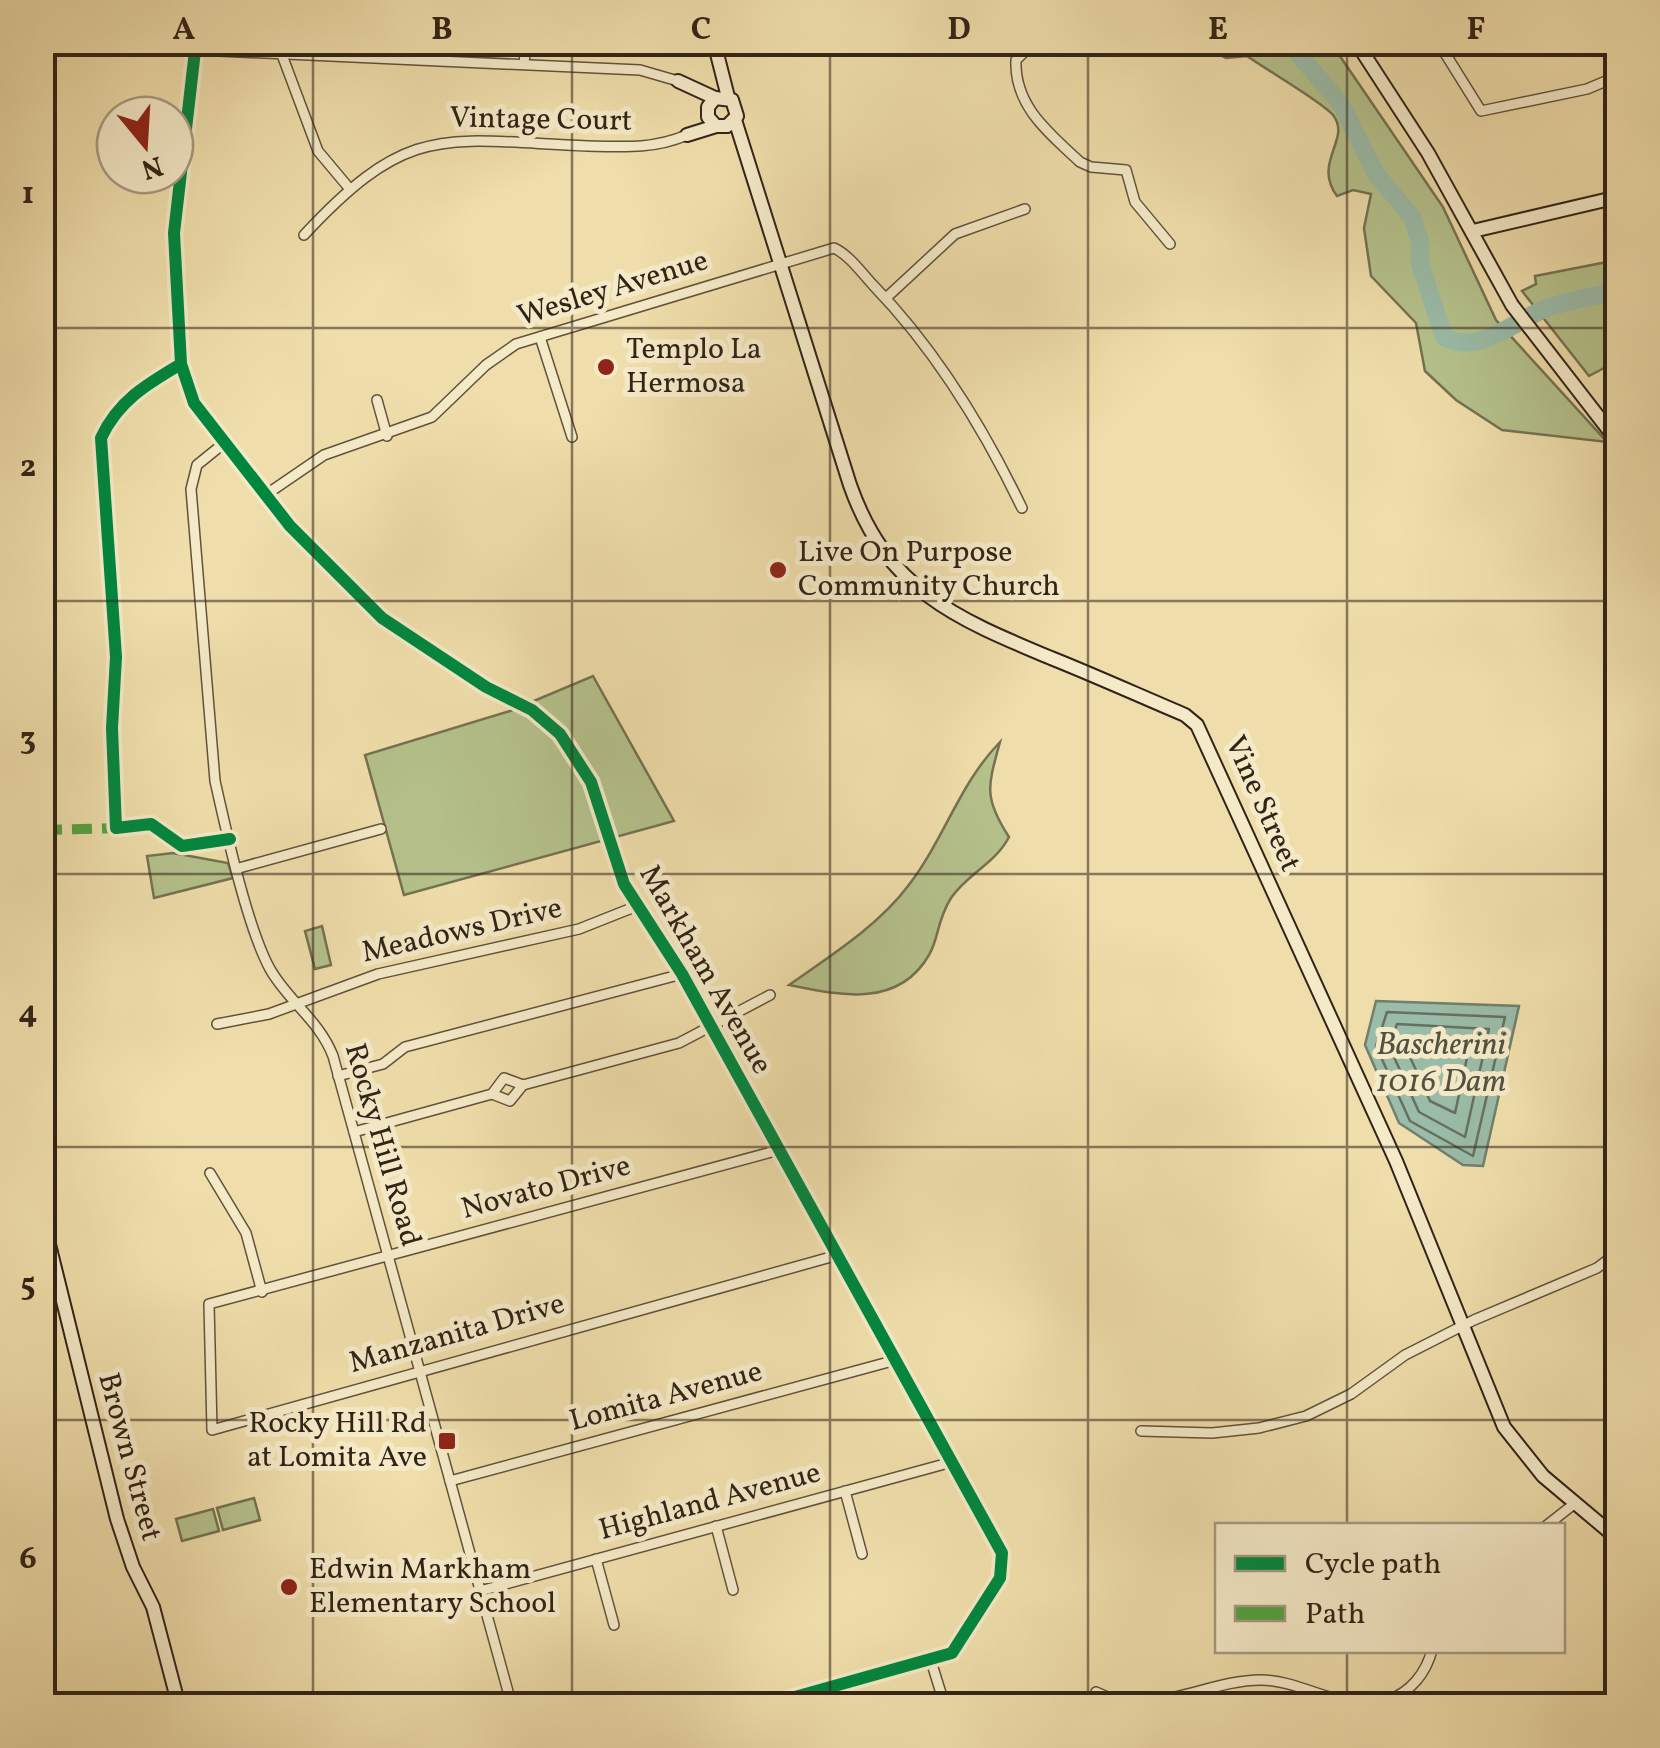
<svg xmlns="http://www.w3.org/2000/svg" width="1660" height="1748" font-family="Vollkorn,serif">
<rect width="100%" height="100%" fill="#efdeab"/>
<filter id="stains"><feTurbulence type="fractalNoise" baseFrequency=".002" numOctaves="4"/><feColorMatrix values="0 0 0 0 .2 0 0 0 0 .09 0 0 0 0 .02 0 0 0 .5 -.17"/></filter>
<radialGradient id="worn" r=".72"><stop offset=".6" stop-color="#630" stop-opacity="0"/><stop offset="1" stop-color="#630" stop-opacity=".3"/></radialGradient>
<g fill="#b5c28c" stroke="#747252" stroke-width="2.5">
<path d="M 1196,43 L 1331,43 L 1443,207 L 1496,320 L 1607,442 L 1502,430 L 1456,400 L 1425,371 L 1416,323 L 1371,276 L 1364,228 L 1371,194 L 1353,190 L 1337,196 C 1312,162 1352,139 1333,115 C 1321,101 1265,69 1247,56 L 1226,58 Z"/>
<path d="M 1617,260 L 1617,361 L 1589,376 L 1522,291 L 1536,284 L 1535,276 Z"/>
<path d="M 593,676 L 674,821 L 404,895 L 365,755 L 510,711 Z"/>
<path d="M 1000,742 C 988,786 983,797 1009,837 C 995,864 967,874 951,898 C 937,920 939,938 929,955 C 898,1009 838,995 789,985 C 830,956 878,926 908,886 C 944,840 959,784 1000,742 Z"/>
<path d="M 173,853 L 228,863 L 233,878 L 154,898 L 147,856 Z"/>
<path d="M 322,926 L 331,965 L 315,969 L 305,931 Z"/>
<path d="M 254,1498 L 260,1520 L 223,1530 L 217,1508 Z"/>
<path d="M 213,1509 L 219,1531 L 182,1541 L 176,1519 Z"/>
</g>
<path fill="#9abca8" stroke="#707f6e" stroke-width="2.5" d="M 1376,1001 L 1519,1006 L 1483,1166 L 1463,1165 L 1399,1123 L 1365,1045 Z"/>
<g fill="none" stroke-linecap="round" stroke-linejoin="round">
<g stroke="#667060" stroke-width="2.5">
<path d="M 1387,1012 L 1505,1017 L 1473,1156 L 1410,1121 L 1376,1046 Z"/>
<path d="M 1397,1024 L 1489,1029 L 1465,1137 L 1419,1112 L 1389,1046 Z"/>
<path d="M 1410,1040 L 1470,1044 L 1455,1113 L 1430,1101 L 1405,1046 Z"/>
</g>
<path stroke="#9abca8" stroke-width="18" d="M 1288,42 L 1341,104 L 1376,174 L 1412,217 L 1420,241 L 1420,264 L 1444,337 C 1480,356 1513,321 1547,308 C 1569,300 1594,296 1618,292"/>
<g stroke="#61523c" stroke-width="12">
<g id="street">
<path d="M 1035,42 L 1016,60 C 1014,106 1049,133 1080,162 L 1091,167 L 1126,170 L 1135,202 L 1170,244"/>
<path d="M 1438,42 L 1481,111 L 1587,89 L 1618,76"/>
<path d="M 1617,42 L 1618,43"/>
<path d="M 197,50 L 640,70 L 678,81"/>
<path d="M 282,55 L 318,151 L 349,188"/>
<path d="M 524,64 L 526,42"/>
<path d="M 304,235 C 410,121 443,140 588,146 C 624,147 654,149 687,135"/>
<path d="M 886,298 L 955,234 L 1025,209"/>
<path d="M 540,337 L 572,437"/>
<path d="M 377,400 L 387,436"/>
<path d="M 223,444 L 197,465 L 191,489 L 215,781 C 226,830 247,927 270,969 C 288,1001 319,1020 333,1056 L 512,1706"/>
<path d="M 264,496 L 324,455 L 432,417 L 486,365 L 516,344 L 834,248 C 849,255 861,272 873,285 C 936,350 983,427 1022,508"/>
<path d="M 239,868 L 381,829"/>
<path d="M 217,1024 L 269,1014 L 378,974 L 579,929 L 637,906"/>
<path d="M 338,1076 L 383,1064 L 405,1047 L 682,974"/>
<path d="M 492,1094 L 504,1078 L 523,1085 L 679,1043 L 770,995"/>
<path d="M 354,1132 L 492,1094 L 510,1101 L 523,1085"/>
<path d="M 779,1150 L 209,1304 L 212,1430 L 838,1255"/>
<path d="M 210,1173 L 246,1233 L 262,1292"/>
<path d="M 1141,1431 L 1212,1433 L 1259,1428 L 1306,1416 L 1351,1394 L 1405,1355 L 1474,1320 L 1597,1268 L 1618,1252"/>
<path d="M 450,1481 L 896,1360"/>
<path d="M 845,1491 L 862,1554"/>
<path d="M 716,1526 L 733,1590"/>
<path d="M 1546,1526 L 1574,1504"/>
<path d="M 596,1559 L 614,1625"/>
<path d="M 480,1591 L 952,1462"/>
<path d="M 931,1661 L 945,1706"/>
<path d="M 1096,1692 C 1151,1720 1205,1680 1261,1680 C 1303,1680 1346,1715 1388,1700 C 1411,1692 1426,1673 1432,1650"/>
</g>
</g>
<g stroke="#322317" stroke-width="16">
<g id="secondary">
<path d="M 196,42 L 174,233 L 181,364 L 194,403 L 290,526 L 382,618 L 486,687 L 532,710 L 560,734 L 591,782 L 624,884 L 682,974 L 1002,1553 L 1000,1578 L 952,1653 L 763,1706"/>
<path d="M 714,42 L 728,97"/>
<path d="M 1356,42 L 1428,153 L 1512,305 L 1618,442"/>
<path d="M 678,81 L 715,98 L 732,100 L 737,116 L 727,126"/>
<path d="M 715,98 L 708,107 L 708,117 L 716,126 L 727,126"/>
<path d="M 735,120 L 850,485 C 887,590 955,618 1051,658 C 1096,676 1140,696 1185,715 L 1197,725 L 1396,1161 L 1504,1427 L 1543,1476 L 1618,1539"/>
<path d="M 687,135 L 716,126"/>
<path d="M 1473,231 L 1618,197"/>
<path d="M 42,1216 L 117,1519 L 133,1567 L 153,1607 L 179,1706"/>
</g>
</g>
<use href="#street" stroke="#f5eac8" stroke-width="9"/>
<use href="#secondary" stroke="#f5eac8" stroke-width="12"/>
<path stroke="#52a240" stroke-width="10" stroke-dasharray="20 10" stroke-linecap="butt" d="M 42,830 L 116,828"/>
<g stroke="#f5eac8" stroke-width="19">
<g id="cycleway">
<path d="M 196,42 L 174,233 L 181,364 L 194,403 L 290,526 L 382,618 L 486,687 L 532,710 L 560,734 L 591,782 L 624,884 L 682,974 L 1002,1553 L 1000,1578 L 952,1653 L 763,1706"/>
<path d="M 181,364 C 147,384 118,401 101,438 L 116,657 L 112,728 L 116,828 L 151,824 L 182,846 L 230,839"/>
</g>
</g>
<use href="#cycleway" stroke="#00873e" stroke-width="12"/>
</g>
<path fill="none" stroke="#322317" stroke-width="2.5" stroke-opacity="0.55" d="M 313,42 L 313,1706M 572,42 L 572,1706M 830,42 L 830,1706M 1088,42 L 1088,1706M 1347,42 L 1347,1526M 42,328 L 1618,328M 42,601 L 1618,601M 42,874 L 1618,874M 42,1147 L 1618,1147M 42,1420 L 1618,1420M 1347,1650 L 1347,1706"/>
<g fill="#8f2418" stroke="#f5eac8" stroke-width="4">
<circle cx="606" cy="367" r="10"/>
<circle cx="778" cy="570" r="10"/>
<rect x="437" y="1431" width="20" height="20" rx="5"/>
<circle cx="289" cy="1587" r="10"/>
</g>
<g text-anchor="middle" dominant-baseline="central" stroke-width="10" stroke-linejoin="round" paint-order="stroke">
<g font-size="30" fill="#322317" stroke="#f5eac8">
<text transform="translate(541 120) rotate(1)">Vintage Court</text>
<text transform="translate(613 289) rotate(-17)">Wesley Avenue</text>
<text transform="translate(1262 804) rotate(66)">Vine Street</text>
<text transform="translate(462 931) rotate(-13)">Meadows Drive</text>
<text transform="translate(705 970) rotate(60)">Markham Avenue</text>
<text transform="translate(382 1145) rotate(74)">Rocky Hill Road</text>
<text transform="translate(546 1188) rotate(-15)">Novato Drive</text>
<text transform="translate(457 1334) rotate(-16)">Manzanita Drive</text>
<text transform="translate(666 1397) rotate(-15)">Lomita Avenue</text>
<text transform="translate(129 1457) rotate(75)">Brown Street</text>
<text transform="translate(710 1502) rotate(-15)">Highland Avenue</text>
</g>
<g font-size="30" fill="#322317" stroke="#f5eac8" text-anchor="start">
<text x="626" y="350">Templo La<tspan x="626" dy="34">Hermosa</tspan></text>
<text x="798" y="553">Live On Purpose<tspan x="798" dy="34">Community Church</tspan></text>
<text x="427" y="1424" text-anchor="end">Rocky Hill Rd<tspan x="427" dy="34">at Lomita Ave</tspan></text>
<text x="309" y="1570">Edwin Markham<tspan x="309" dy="34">Elementary School</tspan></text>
</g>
<g font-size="32" font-style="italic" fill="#515142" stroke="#f5eac8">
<text x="1441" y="1046">Bascherini<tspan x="1441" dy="37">1016 Dam</tspan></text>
</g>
</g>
<rect width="1660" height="1748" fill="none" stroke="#efdeab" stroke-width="110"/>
<rect x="1215" y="1523" width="350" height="130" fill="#f5eac8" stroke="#a79a81" stroke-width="2.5"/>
<rect x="1235" y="1556" width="50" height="15" fill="#00873e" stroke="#a79a81" stroke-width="2.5"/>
<text x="1305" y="1573" font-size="30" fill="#322317">Cycle path</text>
<rect x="1235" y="1606" width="50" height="15" fill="#52a240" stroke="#a79a81" stroke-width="2.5"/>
<text x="1305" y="1623" font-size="30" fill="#322317">Path</text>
<g transform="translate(145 145) rotate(162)"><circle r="48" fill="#f5eac8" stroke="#a79a81" stroke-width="2.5"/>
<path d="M0-8L18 38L0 25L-18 38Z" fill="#8f2418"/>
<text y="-15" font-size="28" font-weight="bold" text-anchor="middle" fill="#322317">N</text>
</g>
<rect x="55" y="55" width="1550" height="1638" fill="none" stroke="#322317" stroke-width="4"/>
<g font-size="32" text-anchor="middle" font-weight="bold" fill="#322317">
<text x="184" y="39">A</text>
<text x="442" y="39">B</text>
<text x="701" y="39">C</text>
<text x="959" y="39">D</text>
<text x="1218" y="39">E</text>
<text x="1476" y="39">F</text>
<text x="28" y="203">1</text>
<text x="28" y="476">2</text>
<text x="28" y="749">3</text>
<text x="28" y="1022">4</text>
<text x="28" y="1295">5</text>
<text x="28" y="1568">6</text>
</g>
<rect width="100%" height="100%" filter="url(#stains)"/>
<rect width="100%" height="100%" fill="url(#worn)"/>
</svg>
